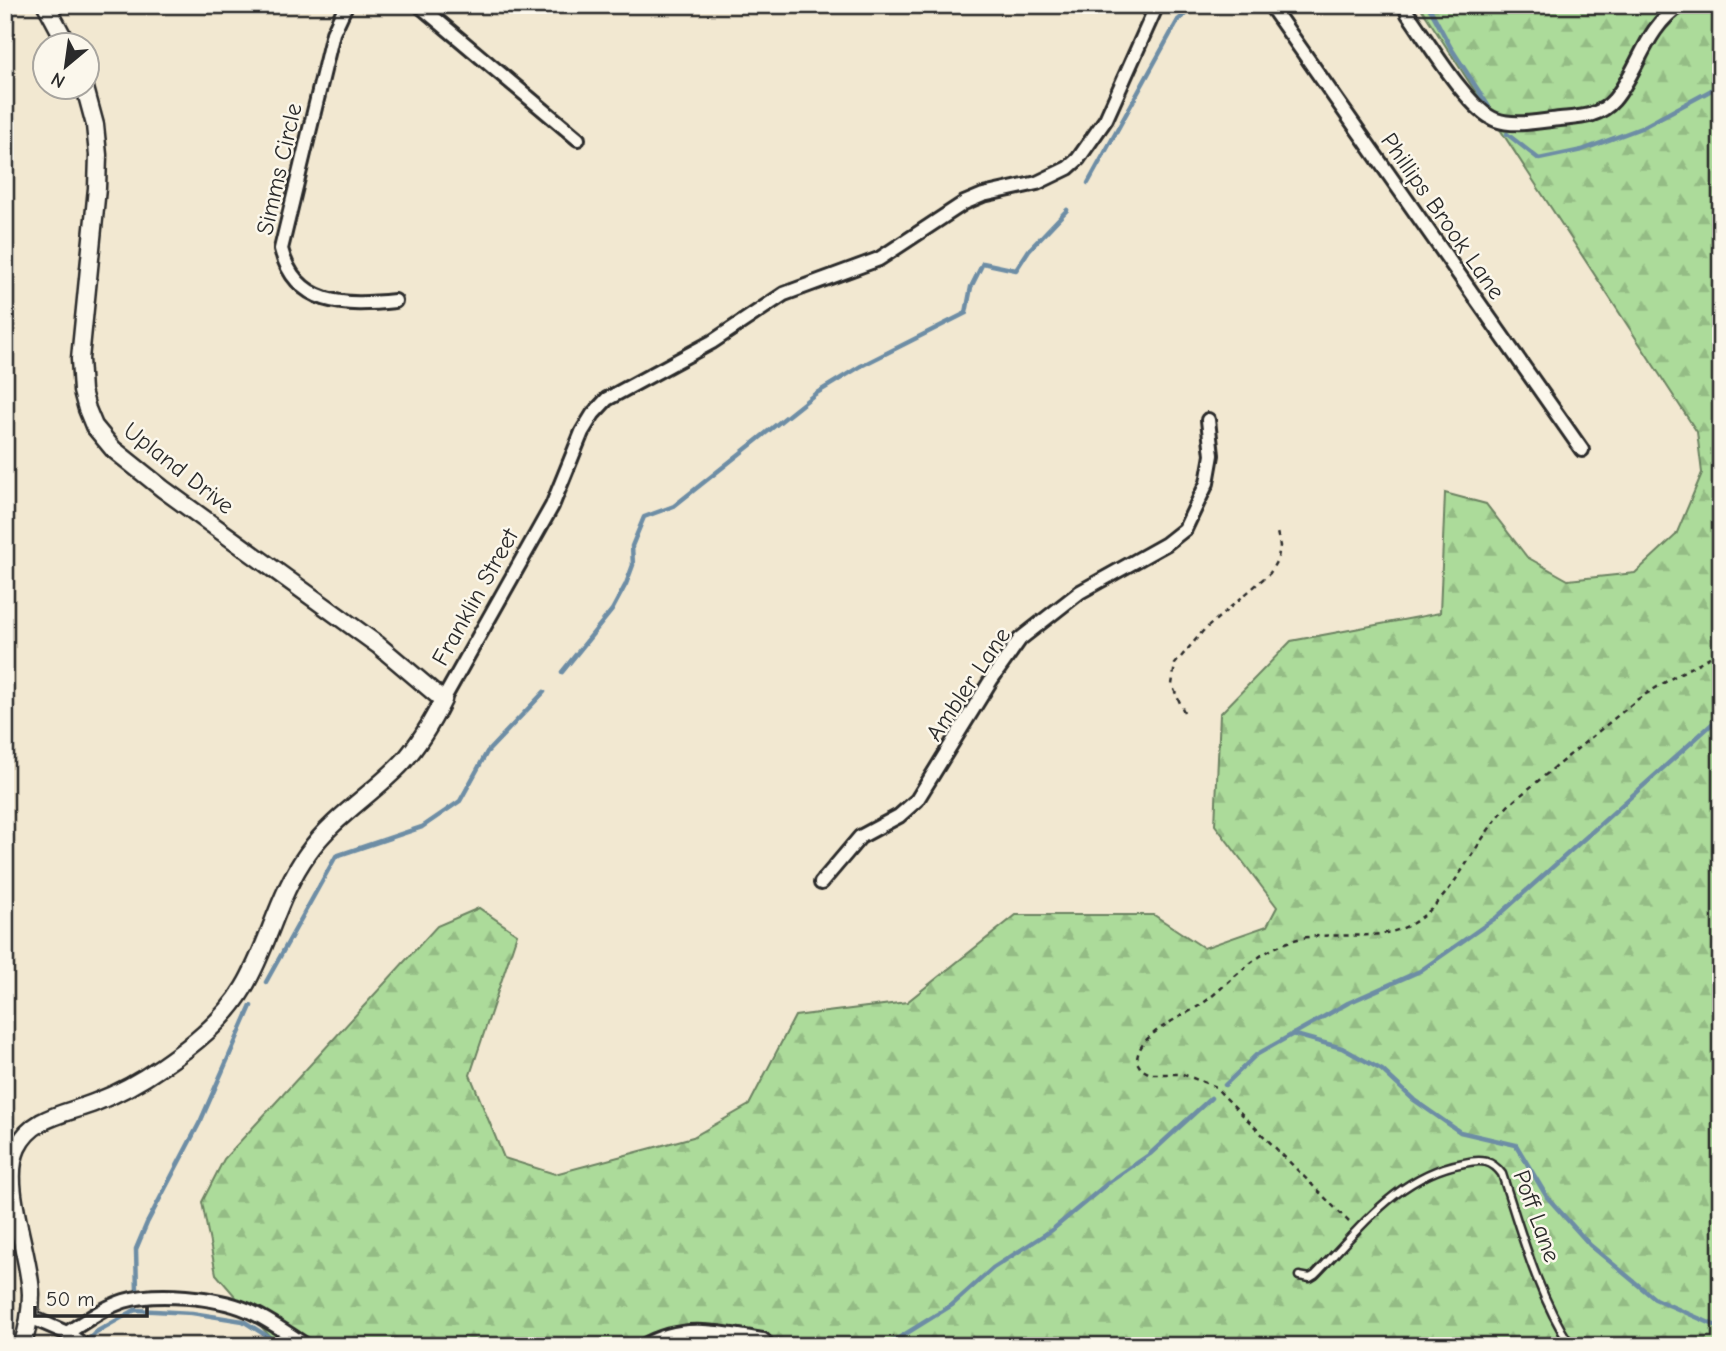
<svg xmlns="http://www.w3.org/2000/svg" width="1726" height="1351" font-family="'Comic Neue',sans-serif">
<defs>
<pattern id="forest-firs" width="22" height="20" patternUnits="userSpaceOnUse" patternTransform="scale(1.75)"><rect width="22" height="20" fill="#acdb9a"/><path d="M5 1l3.5 6h-7zM16 11l3.5 6h-7z" fill="#94bc85"/></pattern>
</defs>
<rect width="100%" height="100%" fill="#f2e8d1"/>
<filter id="ink" filterUnits="userSpaceOnUse"><feTurbulence type="fractalNoise" baseFrequency=".0143" numOctaves="2"/><feDisplacementMap in="SourceGraphic" scale="14" xChannelSelector="R" yChannelSelector="G"/><feConvolveMatrix kernelMatrix="1 2 1 2 8 2 1 2 1" color-interpolation-filters="sRGB"/></filter>
<g filter="url(#ink)">
<path fill="url(#forest-firs)" stroke="#6c8362" stroke-width="2" d="M 1419,5 L 1721,5 L 1721,1346 L 278,1346 L 216,1274 L 202,1202 L 224,1159 L 437,926 L 479,908 L 517,934 L 470,1075 L 504,1158 L 555,1174 L 693,1137 L 749,1105 L 795,1016 L 907,1002 L 1016,915 L 1154,915 L 1204,948 L 1267,926 L 1277,907 L 1215,825 L 1220,714 L 1291,641 L 1440,613 L 1445,493 L 1486,504 L 1527,557 L 1568,580 L 1635,573 L 1676,535 L 1702,473 L 1697,432 Z"/>
<g fill="none" stroke-linecap="round" stroke-linejoin="round">
<g stroke="#6d8da5" stroke-width="4.5">
<path d="M 1428,5 L 1451,48 L 1489,107"/>
<path d="M 1507,134 L 1539,159 L 1582,150 L 1641,128 L 1721,85"/>
<path d="M 1088,183 L 1178,20 L 1196,5"/>
<path d="M 562,672 L 612,610 L 626,584 L 633,565 L 632,546 L 644,517 L 674,506 L 815,394 L 861,366 L 966,313 L 971,287 L 983,263 L 1016,270 L 1029,250 L 1067,210"/>
<path d="M 266,982 L 336,856 L 422,827 L 460,801 L 487,752 L 544,692"/>
<path d="M 1292,1034 L 1342,1048 L 1382,1070 L 1414,1100 L 1460,1132 L 1516,1145 L 1547,1197 L 1590,1245 L 1655,1299 L 1721,1328"/>
<path d="M 1225,1085 L 1256,1055 L 1348,1003 L 1420,971 L 1497,917 L 1721,716"/>
<path d="M 137,1292 L 136,1249 L 147,1223 L 201,1120 L 251,1006"/>
<path d="M 85,1343 L 96,1332 L 135,1310 L 192,1313 L 243,1321 L 283,1346"/>
<path d="M 886,1346 L 952,1305 L 993,1268 L 1052,1230 L 1108,1183 L 1150,1154 L 1211,1098"/>
</g>
<g stroke="#2b2b2b" stroke-width="11">
<path id="lane" d="M 1299,1276 L 1310,1278 L 1315,1275 C 1360,1229 1397,1175 1464,1163 C 1481,1159 1492,1160 1502,1174 C 1521,1232 1537,1294 1571,1346"/>
</g>
<g stroke="#2b2b2b" stroke-width="18">
<g id="street">
<path d="M 346,5 L 333,33 L 281,249 C 296,307 346,306 395,301"/>
<path d="M 419,5 L 578,139"/>
<path d="M 1270,5 L 1582,450"/>
<path d="M 1405,5 L 1408,14 C 1427,40 1469,111 1496,120 C 1515,127 1540,121 1560,119 C 1580,117 1599,117 1614,100 C 1639,70 1645,27 1681,5"/>
<path d="M 443,700 L 552,506 L 582,432 L 593,414 L 607,399 L 712,342 L 784,294 L 879,259 L 964,203 L 983,195 L 1037,183 L 1068,168 L 1078,159 L 1106,119 L 1157,5"/>
<path d="M 821,883 L 860,837 L 899,816 L 917,800 L 991,680 L 1020,639 L 1080,592 L 1166,544 L 1185,529 L 1207,483 L 1212,455 L 1208,420"/>
<path d="M 30,1317 L 67,1333 L 85,1346"/>
<path d="M 67,1333 C 86,1321 103,1308 124,1301 C 156,1291 216,1297 247,1310 C 268,1319 288,1334 307,1346"/>
<path d="M 643,1346 C 683,1323 721,1333 763,1340 L 769,1346"/>
</g>
</g>
<g stroke="#2b2b2b" stroke-width="21">
<g id="secondary">
<path d="M 46,5 L 68,46"/>
<path d="M 22,1346 C 28,1329 31,1312 31,1294 C 30,1253 0,1185 17,1148 C 32,1116 67,1114 96,1102 C 119,1093 141,1081 161,1067 C 192,1046 225,1020 244,987 C 269,945 278,894 308,853 C 333,817 373,794 403,762 C 419,744 432,722 443,700 L 378,645 L 163,489 L 113,449 L 94,426 L 87,409 L 82,391 L 80,359 L 97,188 L 98,155 L 95,125 L 85,88"/>
</g>
</g>
<g stroke="#2b2b2b" stroke-width="2.5" stroke-dasharray="5 5" stroke-linecap="butt">
<path d="M 1184,712 L 1172,685 L 1175,664 L 1203,631 L 1270,573 L 1278,558 L 1280,546 L 1277,532"/>
<path d="M 1349,1222 L 1214,1086 L 1182,1074 L 1150,1074 L 1141,1069 L 1137,1062 C 1136,1032 1187,1016 1206,1001 C 1236,977 1259,949 1298,939 C 1336,930 1378,944 1413,923 C 1457,896 1474,839 1510,804 L 1638,699 L 1675,676 L 1721,651"/>
</g>
<use href="#lane" stroke="#fbf7ec" stroke-width="6"/>
<use href="#street" stroke="#fbf7ec" stroke-width="12"/>
<use href="#secondary" stroke="#fbf7ec" stroke-width="16"/>
</g>
</g>
<g text-anchor="middle" dominant-baseline="central" stroke-width="5" stroke-linejoin="round" paint-order="stroke">
<g font-size="24" fill="#2b2b2b" stroke="#fbf7ec">
<text transform="translate(279 169) rotate(-77)">Simms Circle</text>
<text transform="translate(1443 216) rotate(55)">Phillips Brook Lane</text>
<text transform="translate(179 468) rotate(38)">Upland Drive</text>
<text transform="translate(475 597) rotate(-61)">Franklin Street</text>
<text transform="translate(968 684) rotate(-56)">Ambler Lane</text>
<text transform="translate(1537 1216) rotate(70)">Poff Lane</text>
</g>
</g>
<rect width="1726" height="1351" fill="none" stroke="#fbf7ec" stroke-width="28"/>
<rect x="14" y="14" width="1698" height="1323" fill="none" stroke="#2b2b2b" stroke-width="2.5" filter="url(#ink)"/>
<g transform="translate(66 66) rotate(209)"><circle r="33" fill="#fbf7ec" stroke="#a8a59f" stroke-width="2"/>
<path d="M0-5L12 26L0 18L-12 26Z" fill="#2b2b2b"/>
<text y="-10" font-size="19" font-weight="bold" text-anchor="middle" fill="#2b2b2b">N</text>
</g>
<path d="M35 1306v10h112v-10" fill="none" stroke="#2b2b2b" stroke-width="3.5"/>
<text x="46" y="1306" font-size="21" fill="#2b2b2b" stroke="#fbf7ec" stroke-width="5" paint-order="stroke">50 m</text>
</svg>
